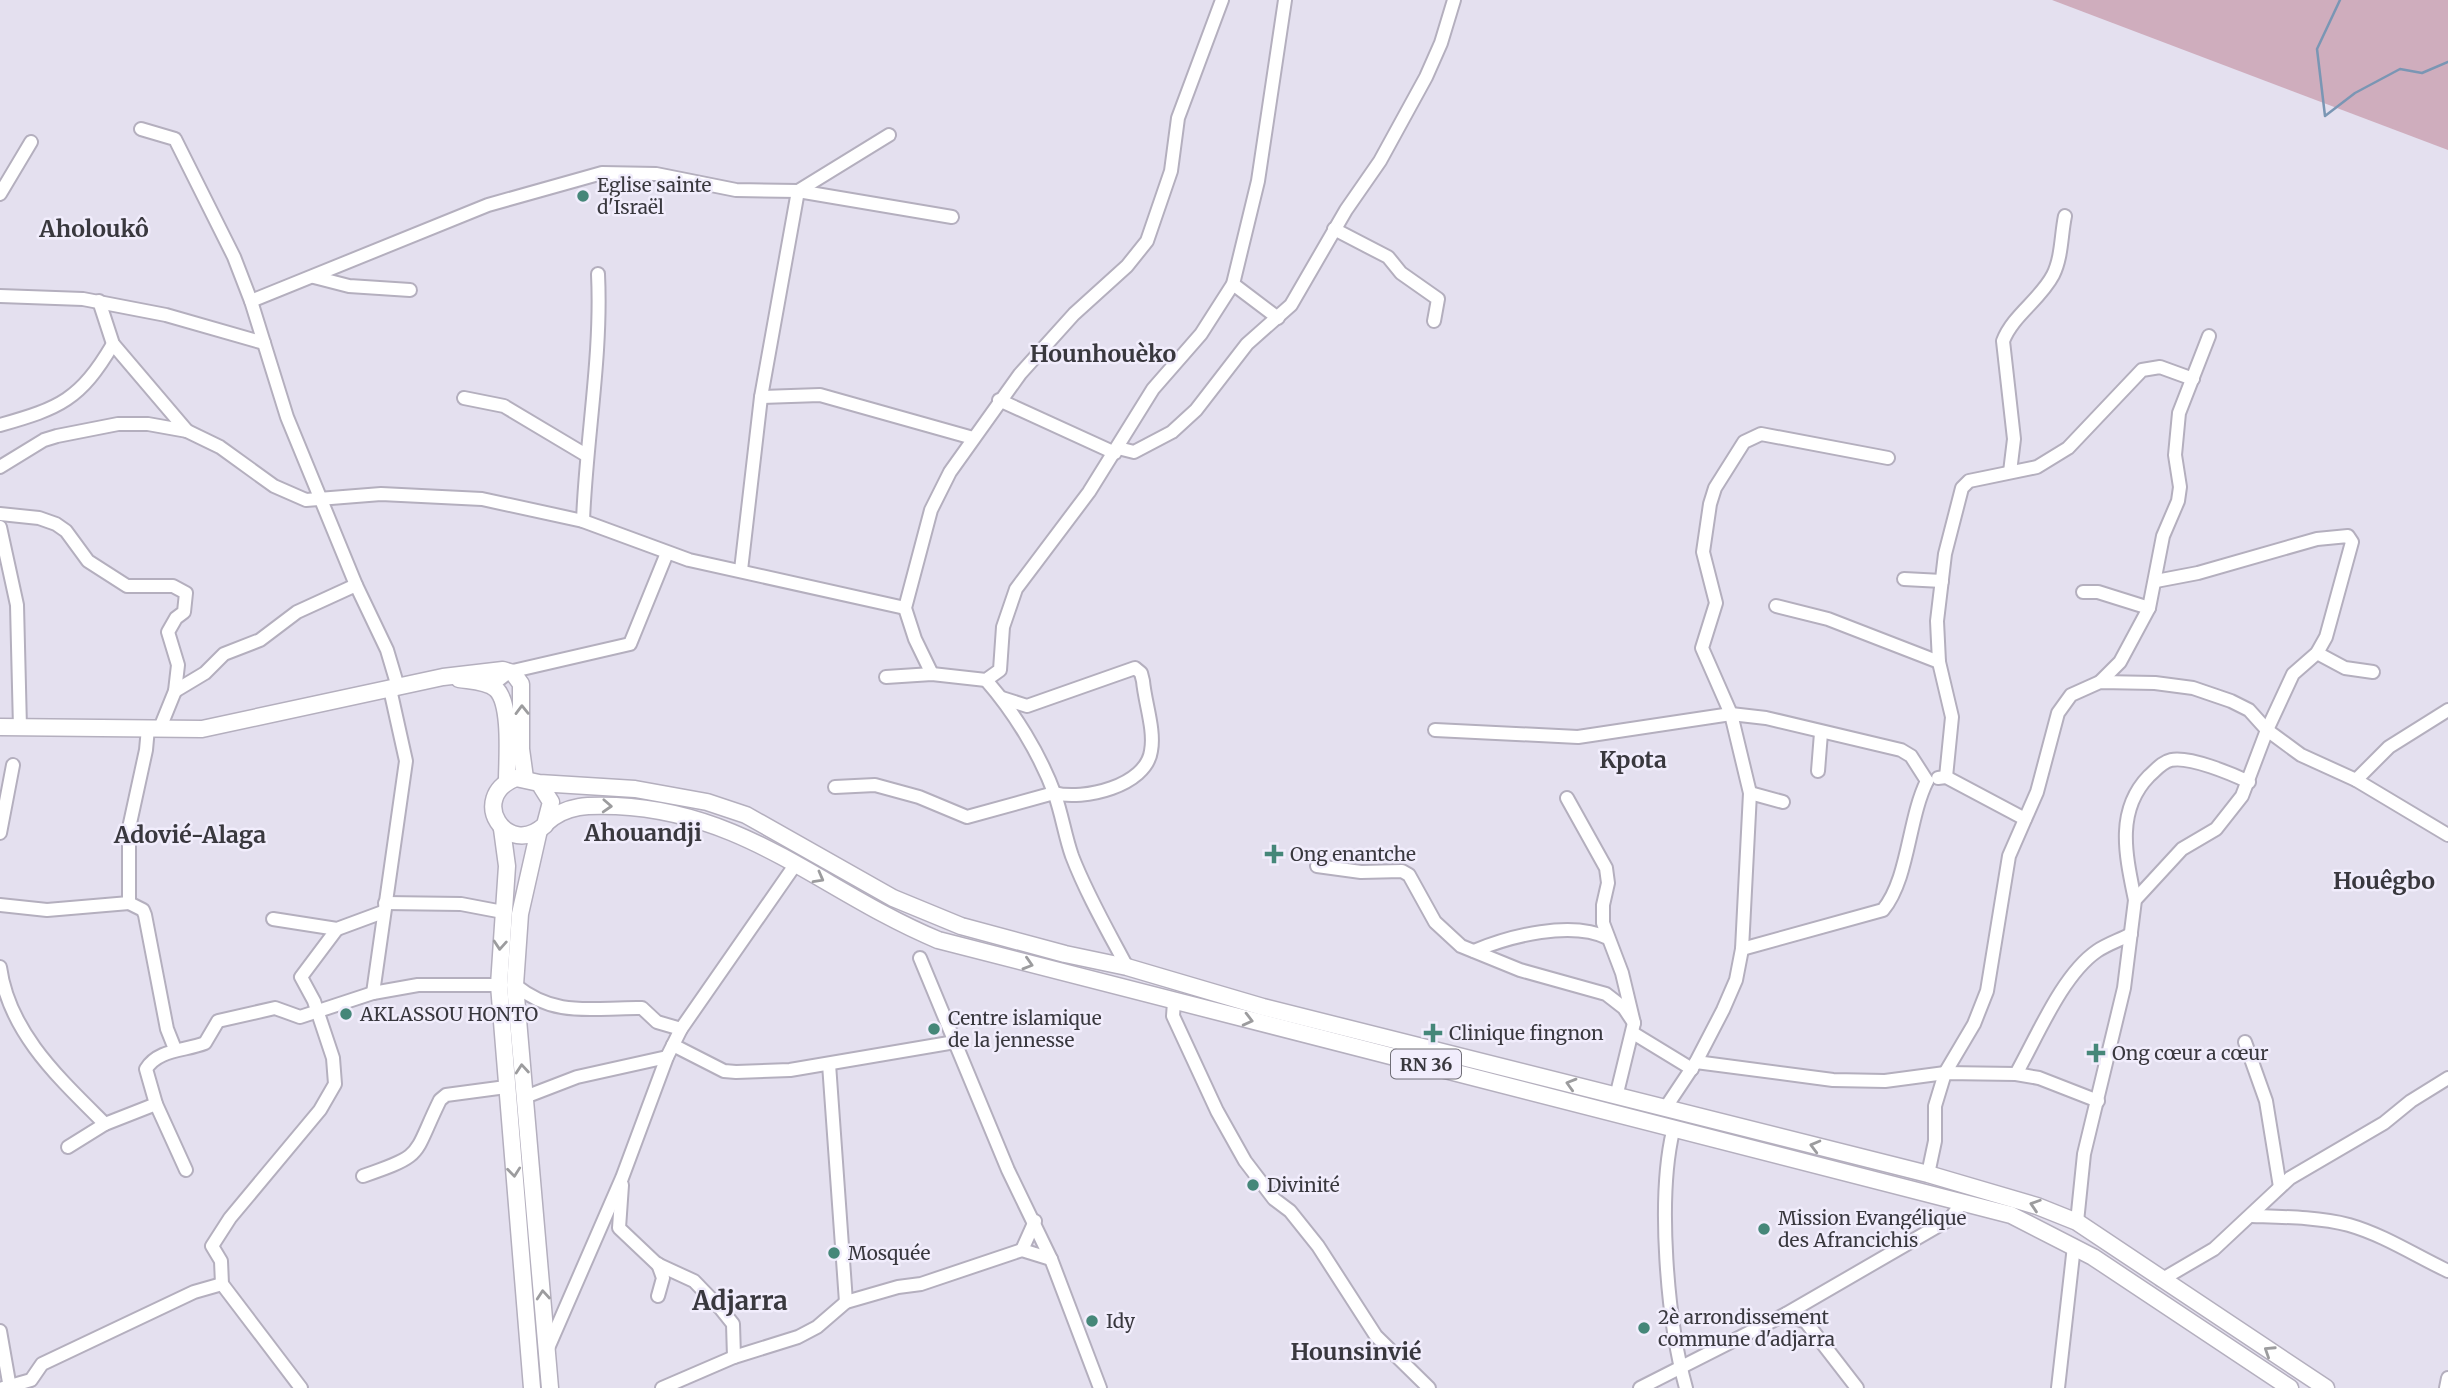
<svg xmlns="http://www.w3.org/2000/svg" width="2448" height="1388" font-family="Merriweather,serif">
<rect width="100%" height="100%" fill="#e4e0ef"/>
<path fill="#cfadbd" d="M 2052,0 L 2448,0 L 2448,150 Z"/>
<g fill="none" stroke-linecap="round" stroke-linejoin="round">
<path stroke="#7a96b4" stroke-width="2.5" d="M 2340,0 L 2317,49 L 2325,116 L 2355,93 L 2400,69 L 2422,73 L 2448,62"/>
<g stroke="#b4afbe" stroke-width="16">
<g id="minor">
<path d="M 141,129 L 175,139 L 234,257 L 251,301 L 287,417 L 356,585 L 387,650 L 398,687"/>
<path d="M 0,194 L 31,142"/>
<path d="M 1334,229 L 1388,257 L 1401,273 L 1438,299 L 1434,321"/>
<path d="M 314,277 L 349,286 L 410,290"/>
<path d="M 1233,284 L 1278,318"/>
<path d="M 0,296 L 83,299 L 166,315 L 264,343"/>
<path d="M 99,301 L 113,344 L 187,431"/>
<path d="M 251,301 L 488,205 L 602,173 L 656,174 L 736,190 L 798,191 L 952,217"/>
<path d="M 761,397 L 820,395 L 973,438"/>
<path d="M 464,398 L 504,406 L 586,455"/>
<path d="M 999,400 L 1115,453"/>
<path d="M 0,425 C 60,408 80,400 113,344"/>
<path d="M 1118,448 L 1134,452 L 1172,432 L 1196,410 L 1247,344 L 1291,305 L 1346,210 L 1380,161 L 1426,77 L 1441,43 L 1454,0"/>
<path d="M 0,467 L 44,440 L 57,436 L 118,424 L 148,424 L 187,431 L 220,447 L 274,486 L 306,500 L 381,494 L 482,499 L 583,521 L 689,560 L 905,608"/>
<path d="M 2010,472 L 2014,439 L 2003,341 C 2013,315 2040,300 2053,275 C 2062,257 2061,235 2065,216"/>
<path d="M 0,514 L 39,518 L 56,524 L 66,531 L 88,561 L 127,586 L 173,586 L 186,593 L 184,612 L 176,618 L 168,632 L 178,665 L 175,691 L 160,728"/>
<path d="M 583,521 C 586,439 602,357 598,274"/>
<path d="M 0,527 L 17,605 L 20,728"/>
<path d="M 741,570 L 761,397 L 798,191 L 889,135"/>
<path d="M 1904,579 L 1942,581"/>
<path d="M 2083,592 L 2098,592 L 2149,608"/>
<path d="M 1776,606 L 1828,619 L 1939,662"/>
<path d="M 2317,653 L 2345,668 L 2373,672"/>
<path d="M 932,674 L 915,639 L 905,608 L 931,510 L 950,472 L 1020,374 L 1074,314 L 1127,266 L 1147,241 L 1171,171 L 1178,118 L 1222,0"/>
<path d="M 886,677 L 932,674 L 986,680 L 1000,670 L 1003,627 L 1016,589 L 1089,492 L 1153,389 L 1201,334 L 1233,284 L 1258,181 L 1285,0"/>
<path d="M 986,680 C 1014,712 1040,754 1055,795 C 1062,815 1065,836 1072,856 C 1087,895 1108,931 1127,967"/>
<path d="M 2100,682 L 2120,662 L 2149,608 L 2163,536 L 2178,501 L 2180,487 L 2175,455 L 2179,413 L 2209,336"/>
<path d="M 491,686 L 509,672 L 630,644 L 667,553"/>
<path d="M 175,691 L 205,673 L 224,654 L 260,640 L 297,612 L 356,585"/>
<path d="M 148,728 L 146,750 L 129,828 L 129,903 L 143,910 L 145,915 L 167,1029 L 175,1049"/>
<path d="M 1435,730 L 1578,737 L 1731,714 L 1766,718 L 1901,750 L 1911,756 L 1927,781"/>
<path d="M 1818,771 L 1821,733"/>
<path d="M 1946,777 L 1952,717 L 1939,662 L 1937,621 L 1945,554 L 1962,488 L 1969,481 L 2037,467 L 2068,448 L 2142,370 L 2160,367 L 2193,379"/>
<path d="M 1938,778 L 1946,777 L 2025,819"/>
<path d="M 2356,780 L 2389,747 L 2448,710"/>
<path d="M 835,787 L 875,785 L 919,797 L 967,817 L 1054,793 C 1083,801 1146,786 1151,751 C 1155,730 1145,703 1143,681 L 1141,673 L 1135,668 L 1027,706 L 1002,698"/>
<path d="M 1750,793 L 1783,802"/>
<path d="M 1567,798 L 1606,868 L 1608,883 L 1603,905 L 1603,923 L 1622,973 L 1634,1023 L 1616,1097"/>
<path d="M 0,833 L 13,765"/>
<path d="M 1317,866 L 1361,872 L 1402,871 L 1409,875 L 1435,922 L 1461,946 L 1520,970 L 1606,994 L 1624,1008 L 1634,1023"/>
<path d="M 2135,900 C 2126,856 2115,811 2149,776 C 2156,770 2162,762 2171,760 C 2190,756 2232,774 2249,782"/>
<path d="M 385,903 L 461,904 L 503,912"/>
<path d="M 0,905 L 47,910 L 129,903"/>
<path d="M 273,919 L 337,929 L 383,912"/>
<path d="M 1742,949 L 1883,910 C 1909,878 1908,819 1927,781"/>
<path d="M 1474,951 C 1510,936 1571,920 1608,938"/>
<path d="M 920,958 L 1008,1170 L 1051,1259 L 1100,1388"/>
<path d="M 0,967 C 9,1033 60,1079 105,1124"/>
<path d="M 515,985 C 557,1019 593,1007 642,1008 L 657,1022 L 681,1029"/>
<path d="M 373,993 L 406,761 L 390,689"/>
<path d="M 1174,1002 L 1173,1016 L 1217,1111 L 1245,1161 L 1274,1199 L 1290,1211 L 1318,1246 L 1376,1336 L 1429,1388"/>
<path d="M 1633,1033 L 1692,1069"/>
<path d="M 2245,1042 L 2266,1101 L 2280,1187"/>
<path d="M 673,1045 L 724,1071 L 736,1072 L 790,1070 L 955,1042"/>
<path d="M 1696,1062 L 1833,1080 L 1885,1081 L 1945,1073 L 2016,1074 L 2039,1078 L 2098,1101"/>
<path d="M 829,1064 L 846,1302"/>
<path d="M 2016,1074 C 2037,1037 2062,975 2097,951 C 2107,944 2120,940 2131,934"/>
<path d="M 525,1097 L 577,1077 L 667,1057"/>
<path d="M 1666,1107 L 1696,1062 L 1723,1010 L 1736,980 L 1742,949 L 1750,793 L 1731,714 L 1702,648 L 1716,603 L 1703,552 L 1710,504 L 1715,488 L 1744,442 L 1761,434 L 1888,458"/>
<path d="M 1673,1131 C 1657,1199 1667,1320 1686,1388"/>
<path d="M 68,1147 L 105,1124 L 156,1104"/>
<path d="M 186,1170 L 156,1104 L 146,1069 C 158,1049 185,1051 205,1043 L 218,1021 L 275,1008 L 300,1017 L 373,993 L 418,985 L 499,985"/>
<path d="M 1928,1174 L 1935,1141 L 1935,1106 L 1945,1073 L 1974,1024 L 1987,991 L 2009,856 L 2037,792 L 2058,713 L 2071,695 L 2100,682 L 2155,683 L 2193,688 L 2231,701 L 2249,710 L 2267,730 L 2301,755 L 2356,780 L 2448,835"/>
<path d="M 363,1176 C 426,1154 412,1157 440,1100 L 446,1095 L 506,1087"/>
<path d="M 622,1185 L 619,1228 L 657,1264 L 694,1281 L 721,1309 L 733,1324 L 734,1357"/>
<path d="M 2252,1216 C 2284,1217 2318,1217 2349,1225 C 2384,1235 2416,1256 2448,1271"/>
<path d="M 2077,1222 L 2084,1154 L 2124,988 L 2135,900 L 2182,849 L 2216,829 L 2242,796 L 2267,730 L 2293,674 L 2317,653 L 2326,637 L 2352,542 L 2348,536 L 2317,539 L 2198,573 L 2156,581"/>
<path d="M 1022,1250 L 1035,1221"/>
<path d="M 658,1264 L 663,1278 L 658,1296"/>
<path d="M 2161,1280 L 2214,1249 L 2290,1178 L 2384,1123 L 2411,1101 L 2448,1078"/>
<path d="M 1786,1314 L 1806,1322 L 1857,1388"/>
<path d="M 0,1331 L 10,1388"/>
<path d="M 548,1348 L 622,1178 L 667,1057 L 681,1029 L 795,865"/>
<path d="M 3,1388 L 31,1380 L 42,1364 L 194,1292 L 222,1284"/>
<path d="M 301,1388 L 222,1284 L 221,1261 L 212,1246 L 230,1218 L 320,1110 L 335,1084 L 333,1058 L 314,1001 L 301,977 L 337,929"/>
<path d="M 662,1388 L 734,1357 L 798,1337 L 817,1327 L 846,1302 L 898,1287 L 921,1284 L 1022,1250 L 1051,1259"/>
<path d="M 1640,1388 L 1786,1314 L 1950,1219 L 1961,1204"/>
<path d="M 2058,1388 L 2074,1246"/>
<path d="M 2446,1388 L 2448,1378"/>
</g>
</g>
<g stroke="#b4afbe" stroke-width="19">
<g id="major">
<path d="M 459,679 C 471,681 487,681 496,689 C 512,704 507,760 507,781"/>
<path d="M 0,727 L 202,729 L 443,677 L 503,670 L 513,673 L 521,684 L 521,749 L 525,778"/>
<path d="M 539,783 L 551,802 L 545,825 C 507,860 467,797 516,778 L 539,783 L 635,789 L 707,802 L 746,815 L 893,898 L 961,926 L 1065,954 L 1127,967 L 1263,1007 L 1928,1174 L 2037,1206 L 2077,1222 L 2326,1388"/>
<path d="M 546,823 C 566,804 590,805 616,806 C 748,812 823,892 938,940 L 2011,1215 L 2093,1257 L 2290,1388"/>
<path d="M 502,829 L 507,866 L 499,985 L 532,1388"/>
<path d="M 539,830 L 520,914 L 515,985 L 550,1388"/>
</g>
</g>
<use href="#minor" stroke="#fff" stroke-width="12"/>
<use href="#major" stroke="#fff" stroke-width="16"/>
</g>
<defs><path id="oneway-chevron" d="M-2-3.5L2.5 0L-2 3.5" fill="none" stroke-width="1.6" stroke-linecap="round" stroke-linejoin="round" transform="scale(1.75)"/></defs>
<g stroke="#9c9c9e">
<use href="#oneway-chevron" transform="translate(522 710) rotate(-91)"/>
<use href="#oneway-chevron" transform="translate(607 806) rotate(3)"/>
<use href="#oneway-chevron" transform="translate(819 878) rotate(29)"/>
<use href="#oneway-chevron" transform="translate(500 945) rotate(94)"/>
<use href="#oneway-chevron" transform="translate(1028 964) rotate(17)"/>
<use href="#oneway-chevron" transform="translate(1248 1020) rotate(14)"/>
<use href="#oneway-chevron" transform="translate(522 1069) rotate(-95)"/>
<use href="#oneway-chevron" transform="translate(1571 1084) rotate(-164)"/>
<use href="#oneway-chevron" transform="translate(1815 1146) rotate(-165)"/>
<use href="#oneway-chevron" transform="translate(514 1172) rotate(84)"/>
<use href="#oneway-chevron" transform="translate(2035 1205) rotate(-162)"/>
<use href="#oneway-chevron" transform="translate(543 1295) rotate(-95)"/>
<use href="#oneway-chevron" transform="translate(2269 1351) rotate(-147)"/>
</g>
<g fill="#458779" stroke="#f1edfc" stroke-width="2.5">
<circle cx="583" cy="196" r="7"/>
<path d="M1270.5 843.5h7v7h7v7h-7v7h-7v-7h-7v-7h7z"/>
<circle cx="346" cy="1014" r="7"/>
<circle cx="934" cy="1029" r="7"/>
<path d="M1429.5 1022.5h7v7h7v7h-7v7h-7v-7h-7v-7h7z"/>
<path d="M2092.5 1042.5h7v7h7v7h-7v7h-7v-7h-7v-7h7z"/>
<circle cx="1253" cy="1185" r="7"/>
<circle cx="1764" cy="1229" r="7"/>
<circle cx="834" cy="1253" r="7"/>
<circle cx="1092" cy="1321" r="7"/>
<circle cx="1644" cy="1328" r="7"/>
</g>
<g text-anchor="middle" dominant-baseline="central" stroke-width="5" stroke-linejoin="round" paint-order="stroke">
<rect fill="#f1edfc" stroke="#706e77" stroke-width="2" x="1391" y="1049.5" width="70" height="29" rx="5"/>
<g font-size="18" font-weight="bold" fill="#39383e">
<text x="1426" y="1064">RN 36</text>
</g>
<g font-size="19" fill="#39383e" stroke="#f1edfc" text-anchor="start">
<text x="597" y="185">Eglise sainte<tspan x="597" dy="22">d'Israël</tspan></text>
<text x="1290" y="854">Ong enantche</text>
<text x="360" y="1014">AKLASSOU HONTO</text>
<text x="948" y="1018">Centre islamique<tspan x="948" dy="22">de la jennesse</tspan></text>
<text x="1449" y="1033">Clinique fingnon</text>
<text x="2112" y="1053">Ong cœur a cœur</text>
<text x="1267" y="1185">Divinité</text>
<text x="1778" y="1218">Mission Evangélique<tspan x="1778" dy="22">des Afrancichis</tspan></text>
<text x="848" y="1253">Mosquée</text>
<text x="1658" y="1317">2è arrondissement<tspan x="1658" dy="22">commune d'adjarra</tspan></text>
<text x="1106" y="1321">Idy</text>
</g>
<g font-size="23" font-weight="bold" fill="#39383e" stroke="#f1edfc">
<text x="94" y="228">Aholoukô</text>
<text x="1103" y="353">Hounhouèko</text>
<text x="1633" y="759">Kpota</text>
<text x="643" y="832">Ahouandji</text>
<text x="190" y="834">Adovié-Alaga</text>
<text x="2384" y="880">Houêgbo</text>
<text x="1356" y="1351">Hounsinvié</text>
</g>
<g font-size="26" font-weight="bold" fill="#39383e" stroke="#f1edfc">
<text x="740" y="1300">Adjarra</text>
</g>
</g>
</svg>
